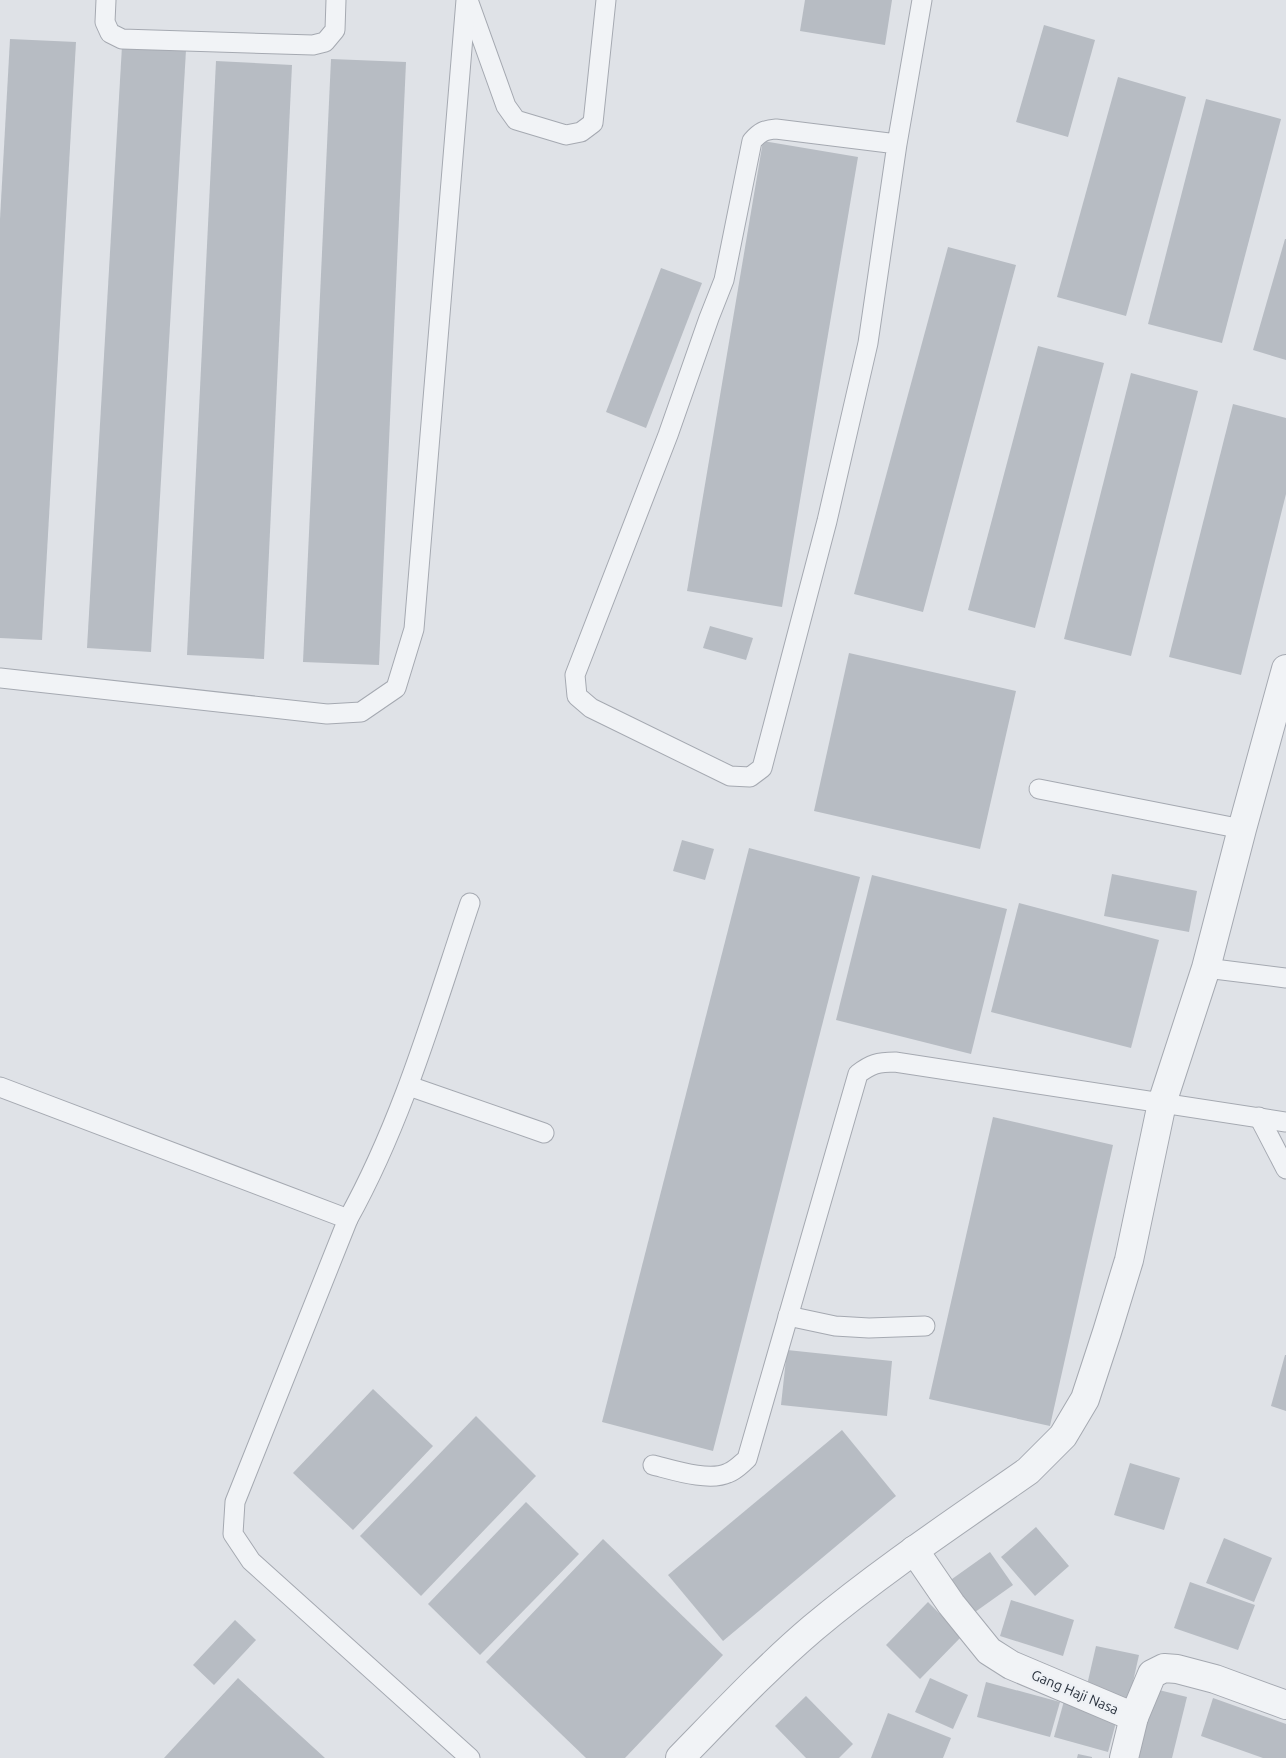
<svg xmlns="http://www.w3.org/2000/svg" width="1286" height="1758" font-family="Ubuntu,sans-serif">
<rect width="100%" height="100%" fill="#dfe2e7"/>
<g fill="#b7bcc3">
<path d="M 805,0 L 892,0 L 885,45 L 800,31 Z"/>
<path d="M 1044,25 L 1095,40 L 1068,137 L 1016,122 Z"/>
<path d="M 10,39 L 76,42 L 42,640 L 0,638 L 0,219 Z"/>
<path d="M 122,46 L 186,50 L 151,652 L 87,648 Z"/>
<path d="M 331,59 L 406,62 L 379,665 L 303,662 Z"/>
<path d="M 216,61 L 292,65 L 264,659 L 187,655 Z"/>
<path d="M 1118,77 L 1186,97 L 1126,316 L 1057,297 Z"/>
<path d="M 1206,99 L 1281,119 L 1222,343 L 1148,324 Z"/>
<path d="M 763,141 L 858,157 L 782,607 L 687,591 Z"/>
<path d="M 1285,239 L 1286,239 L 1286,360 L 1253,350 Z"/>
<path d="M 948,247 L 1016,265 L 923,612 L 854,594 Z"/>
<path d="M 661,268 L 702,283 L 646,428 L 606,412 Z"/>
<path d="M 1038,346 L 1104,363 L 1035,628 L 968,610 Z"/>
<path d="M 1131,373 L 1198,391 L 1131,656 L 1064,639 Z"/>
<path d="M 1233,404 L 1286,418 L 1286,494 L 1241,675 L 1169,657 Z"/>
<path d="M 710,626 L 753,638 L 746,660 L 703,648 Z"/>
<path d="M 849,653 L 1016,691 L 980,849 L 814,811 Z"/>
<path d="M 682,840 L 714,849 L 705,880 L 673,871 Z"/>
<path d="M 749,848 L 860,877 L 713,1451 L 602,1422 Z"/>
<path d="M 1112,874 L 1197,891 L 1189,932 L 1104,916 Z"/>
<path d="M 872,875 L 1007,909 L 971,1054 L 836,1020 Z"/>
<path d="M 1019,903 L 1159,940 L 1131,1048 L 991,1012 Z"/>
<path d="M 993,1117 L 1113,1145 L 1050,1426 L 929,1399 Z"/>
<path d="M 787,1350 L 892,1361 L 887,1416 L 781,1405 Z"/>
<path d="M 1285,1355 L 1286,1355 L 1286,1411 L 1271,1406 Z"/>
<path d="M 373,1389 L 433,1446 L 353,1530 L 293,1473 Z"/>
<path d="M 476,1416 L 536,1476 L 421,1596 L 360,1536 Z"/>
<path d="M 842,1430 L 896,1496 L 723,1641 L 668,1575 Z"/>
<path d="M 1130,1463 L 1180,1478 L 1164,1530 L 1114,1515 Z"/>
<path d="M 526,1502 L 579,1554 L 480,1655 L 428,1604 Z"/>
<path d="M 1036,1527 L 1069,1566 L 1035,1596 L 1001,1557 Z"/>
<path d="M 1224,1538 L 1272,1558 L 1254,1602 L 1206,1583 Z"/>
<path d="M 603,1539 L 723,1655 L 625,1758 L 586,1758 L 486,1662 Z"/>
<path d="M 990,1552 L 1013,1585 L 968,1617 L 945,1584 Z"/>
<path d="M 1190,1582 L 1255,1605 L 1238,1650 L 1174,1628 Z"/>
<path d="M 1011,1600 L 1074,1620 L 1063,1656 L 1000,1636 Z"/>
<path d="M 928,1602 L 962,1636 L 920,1679 L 886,1645 Z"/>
<path d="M 235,1620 L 256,1640 L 214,1685 L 193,1665 Z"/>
<path d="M 1096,1646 L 1139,1655 L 1128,1704 L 1085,1694 Z"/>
<path d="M 238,1678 L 278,1715 L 325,1758 L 164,1758 Z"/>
<path d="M 930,1678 L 968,1695 L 953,1729 L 915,1712 Z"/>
<path d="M 986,1682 L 1060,1702 L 1050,1737 L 977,1717 Z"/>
<path d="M 1151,1688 L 1187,1697 L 1172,1758 L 1133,1758 Z"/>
<path d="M 806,1696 L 853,1744 L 839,1758 L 806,1758 L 775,1726 Z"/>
<path d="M 1213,1698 L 1286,1724 L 1286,1758 L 1263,1758 L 1201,1736 Z"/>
<path d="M 1064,1701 L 1118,1715 L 1108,1752 L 1054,1737 Z"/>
<path d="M 888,1713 L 951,1738 L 943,1758 L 871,1758 Z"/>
<path d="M 1078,1754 L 1092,1757 L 1092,1758 L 1077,1758 Z"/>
</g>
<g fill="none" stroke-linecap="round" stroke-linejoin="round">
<g stroke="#a5a9b1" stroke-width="21">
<g id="lane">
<path d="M 106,0 L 105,22 L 110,33 L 122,39 L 313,45 L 325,42 L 335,30 L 336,0"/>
<path d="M 468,0 L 506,106 L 516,120 L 566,135 L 581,132 L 593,123 L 606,0"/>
<path d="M 897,144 L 776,129 C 764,130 760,132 752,141 L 724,280 L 709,318 L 668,435 L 575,675 L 577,696 L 591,708 L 730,776 L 750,777 L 762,768 L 827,521 L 868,343 L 897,144 L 922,0"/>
<path d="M 0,678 L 327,714 L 361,712 L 396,688 L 414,629 L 466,0"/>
<path d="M 1039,789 L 1242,829"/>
<path d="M 1206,968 L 1286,978"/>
<path d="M 409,1086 L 544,1133"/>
<path d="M 0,1087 L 348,1219 L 235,1502 L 233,1534 L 251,1561 L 470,1758"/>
<path d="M 1259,1117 L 1286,1169"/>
<path d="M 348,1219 C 403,1120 434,1010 470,903"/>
<path d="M 788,1316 L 835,1326 L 869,1328 L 925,1326"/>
<path d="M 653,1465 C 673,1470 709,1482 728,1473 C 736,1470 741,1464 747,1459 L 858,1074 C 871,1064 878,1062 895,1062 L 1286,1122"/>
</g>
</g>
<g stroke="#a5a9b1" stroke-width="30">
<g id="street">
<path d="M 914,1550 L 951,1604 L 989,1651 L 1011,1665 L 1134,1717 L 1152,1674 L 1164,1668 L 1177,1669 L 1215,1679 L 1286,1705"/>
<path d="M 680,1758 C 724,1713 766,1668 813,1628 C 881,1571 955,1522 1028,1471 L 1063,1436 L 1085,1399 L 1107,1332 L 1129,1260 L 1162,1103 L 1206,968 L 1242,829 L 1286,669"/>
<path d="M 1124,1758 L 1134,1717"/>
</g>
</g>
<use href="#lane" stroke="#f1f3f6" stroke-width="19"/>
<use href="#street" stroke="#f1f3f6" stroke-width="28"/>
</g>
<g text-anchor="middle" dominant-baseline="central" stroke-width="5" stroke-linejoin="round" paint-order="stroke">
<g font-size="14" fill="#29313d" stroke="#eef1f5">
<text transform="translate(1075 1692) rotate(23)">Gang Haji Nasa</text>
</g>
</g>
</svg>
